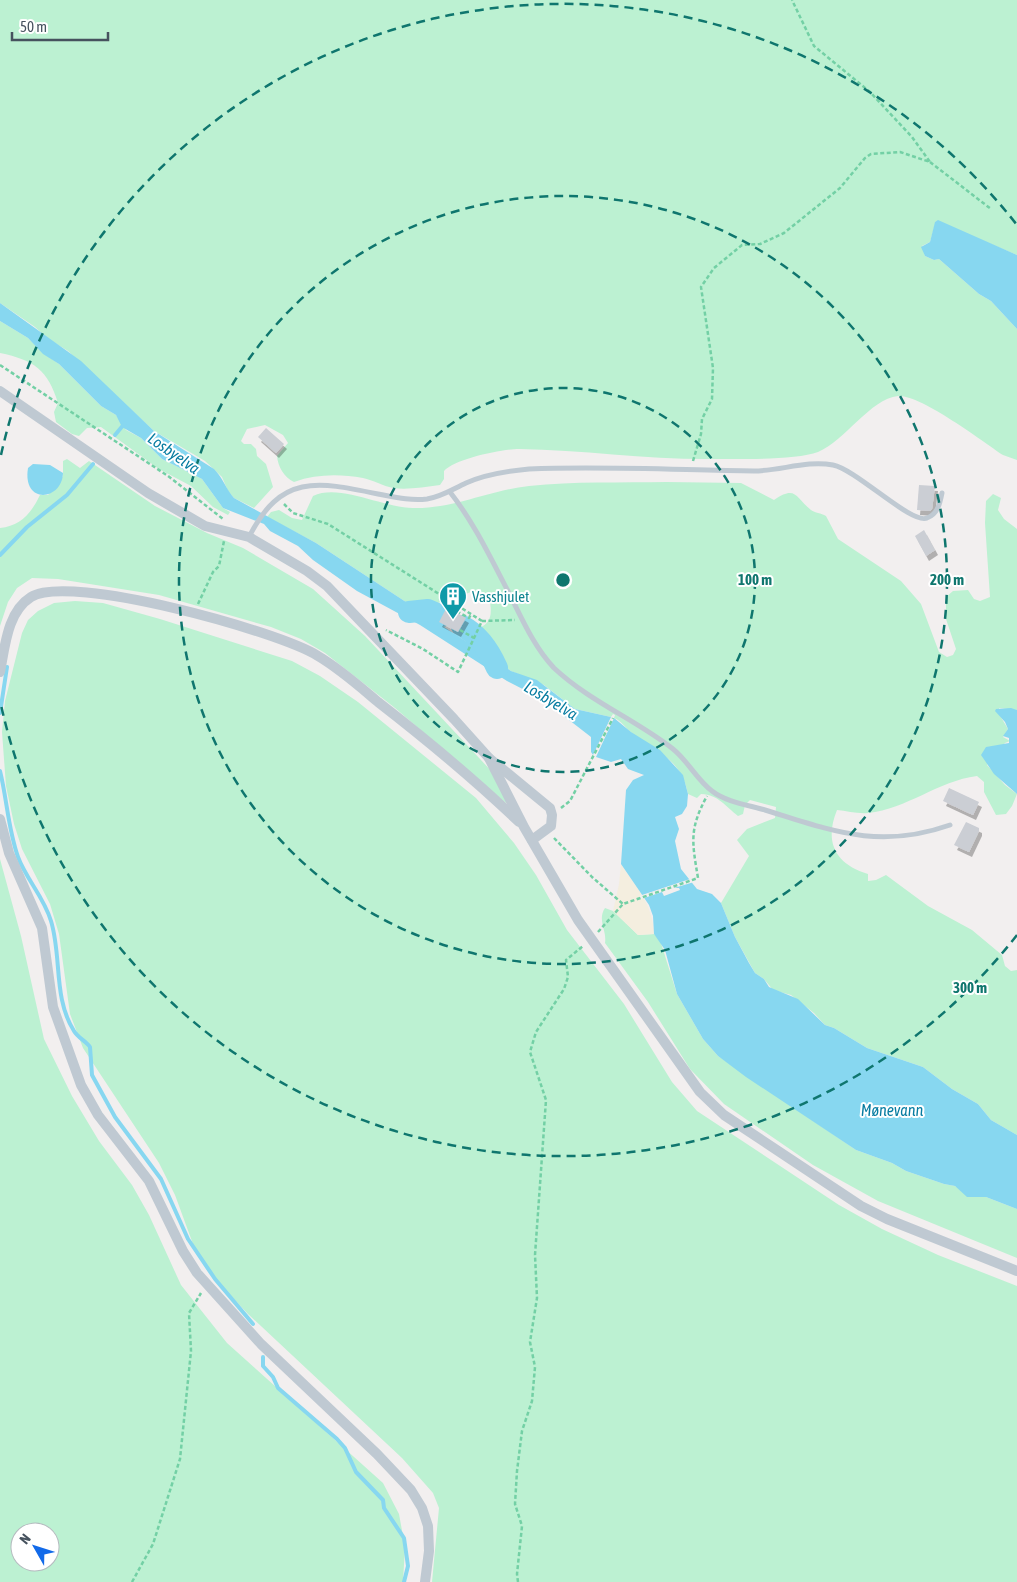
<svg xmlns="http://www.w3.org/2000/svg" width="1017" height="1582" font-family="'Asap Condensed',sans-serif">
<defs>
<filter id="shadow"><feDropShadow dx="3" dy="5" stdDeviation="0" flood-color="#0004"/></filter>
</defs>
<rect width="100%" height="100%" fill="#f2efef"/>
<g fill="#bcf1d2" fill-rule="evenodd">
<path d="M 0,0 L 1017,0 L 1017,255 L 936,221 L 930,242 L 922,246 L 925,256 L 934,260 L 939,259 L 979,294 L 991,301 L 1017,329 L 1017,460 L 1003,455 C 982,441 920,394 898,396 C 870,399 845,441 818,452 C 797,460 740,459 716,459 C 651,460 584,450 519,449 C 502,449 455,459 444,471 L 444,479 L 440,485 C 424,487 408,490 393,488 C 383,486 373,480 363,478 C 339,474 317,474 294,482 C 284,477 278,467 277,456 L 288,443 L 283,435 L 265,425 L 247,429 L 241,441 L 244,444 L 251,444 L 256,449 L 257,456 L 266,464 L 273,487 L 254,508 L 234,498 L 228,491 L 222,477 L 205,461 L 154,431 L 68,351 L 47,338 L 35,327 L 0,303 Z"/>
<path d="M 0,321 L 28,338 L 43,353 L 59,364 L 101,406 L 116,415 L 126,430 L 141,438 L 162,459 L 202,479 L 223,508 L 230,512 L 228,515 L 213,507 L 191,486 L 159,469 L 101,427 L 87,428 L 79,436 L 72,434 L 56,422 L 54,412 L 58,403 C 48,370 34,360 0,353 Z"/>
<path d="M 67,459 L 80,468 L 89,461 L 155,506 L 207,533 L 243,548 L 313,589 L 365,636 L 495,775 L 507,797 L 506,803 L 395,708 L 325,653 L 301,639 L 271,627 L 159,595 L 58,579 L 32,578 L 17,588 L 8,602 L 0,626 L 0,528 C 20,526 31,514 40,495 L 48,495 L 63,476 L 63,461 Z"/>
<path d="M 666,482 L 741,483 L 774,500 C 796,485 795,497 811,510 C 815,513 821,513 826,516 L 838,539 L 901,581 L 921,604 L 939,652 L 947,657 L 953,655 L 956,649 L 946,619 L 946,597 L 953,591 L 968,590 L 974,599 L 980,601 L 990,597 L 985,523 L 986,501 L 993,494 L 1001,498 L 998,510 L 1004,519 L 1017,529 L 1017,710 L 999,708 L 999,714 L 1008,729 L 1003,737 L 1010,741 L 1005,743 L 987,765 L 1005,785 L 1017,794 L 1012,806 L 1006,814 L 996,815 L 984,792 L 984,782 L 977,776 C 938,781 907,809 868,813 C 858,814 847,811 837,810 C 824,842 835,864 868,874 L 868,881 L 876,880 L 886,875 L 928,906 L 972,930 L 1002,955 L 1005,966 L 1011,971 L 1017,970 L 1017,1135 L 991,1120 L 978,1104 L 952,1089 L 923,1067 L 867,1048 L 834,1028 L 825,1025 L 814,1013 L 791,995 L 773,990 L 764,979 L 755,973 L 735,937 L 721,903 L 749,856 L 737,840 L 747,829 L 775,818 L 776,807 L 750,800 L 745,805 L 743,814 L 738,816 C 725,806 719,795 701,794 L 697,798 L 688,794 C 681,758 656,752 632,733 C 625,728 622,721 614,718 L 615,715 L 613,714 L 611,717 L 575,709 L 544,685 L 511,671 L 466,641 C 476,622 497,633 489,597 L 471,592 L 446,601 L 415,608 L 316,543 L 267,517 L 271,512 L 279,510 L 292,518 L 302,520 L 313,496 C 340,483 383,508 413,508 C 454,509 489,490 529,486 C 574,481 621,483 666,482 Z"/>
<path d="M 75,601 L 103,603 L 160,619 L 292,661 L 320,676 L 358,702 L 476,798 L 514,843 L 536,875 L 567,930 L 624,1004 L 672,1082 L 697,1111 L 839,1205 L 882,1229 L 938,1255 L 1017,1286 L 1017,1582 L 432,1582 L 439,1508 L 433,1493 L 402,1458 L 248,1314 L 216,1280 L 193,1244 L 175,1195 L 159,1163 L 83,1048 L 70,1014 L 59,934 L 50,904 L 22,849 L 14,824 L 6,786 L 2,732 L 5,701 L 22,633 L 28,620 L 38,611 L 54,603 Z"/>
<path d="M 0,859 L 21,936 L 44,1039 L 72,1096 L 99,1141 L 132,1185 L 149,1215 L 181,1285 L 227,1343 L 383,1483 L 399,1514 L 405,1547 L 403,1582 L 0,1582 ZM 20,1532 L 50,1532 L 50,1562 L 20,1562 Z"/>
<path d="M 605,908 L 613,911 L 638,935 L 654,934 L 660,940 L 677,994 L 703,1039 L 718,1056 L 856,1150 L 892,1163 L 906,1171 L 944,1184 L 955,1186 L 971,1197 L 986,1197 L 1017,1209 L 1017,1258 L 878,1201 L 813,1165 L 724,1104 L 690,1069 L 648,1002 L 605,943 C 607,930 597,920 605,908 Z"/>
</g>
<path fill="#f4eedf" d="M 621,864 C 637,889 653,904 654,934 L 638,935 L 613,911 L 619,884 Z"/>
<g fill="#87d7f0">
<path d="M 938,220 L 1017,255 L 1017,329 L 991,301 L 979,294 L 939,259 L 934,260 L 925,256 L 921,247 L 930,242 L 935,222 Z"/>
<path d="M 0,303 L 81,361 L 154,431 L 214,469 C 223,478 226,489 234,498 L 316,543 L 511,671 L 537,680 L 575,709 L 611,717 L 593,755 L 591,752 L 591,737 L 542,699 L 507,681 L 420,625 L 357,591 L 313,560 L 298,546 L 270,531 L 264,524 L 223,508 L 202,479 L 162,459 L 141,438 L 122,427 L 116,415 L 101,406 L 59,364 L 43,354 L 28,338 L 0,321 Z"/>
<path d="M 33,464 L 50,465 L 63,473 C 62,501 22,505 28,468 Z"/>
<path d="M 1011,708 L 1017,710 L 1017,794 L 994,774 L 981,755 L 986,747 L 1009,743 L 1009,738 L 1003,736 L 1008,729 L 1005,722 L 995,711 L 996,709 Z"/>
<path d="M 614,718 L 631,732 L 660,750 L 683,775 L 688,794 L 687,806 L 682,814 L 675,817 L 679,829 L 675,841 L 681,869 L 697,889 L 712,894 L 721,903 L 735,937 L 749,963 L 755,973 L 764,979 L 769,987 L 798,999 L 825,1025 L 834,1028 L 867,1048 L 923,1067 L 952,1089 L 978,1104 L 991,1120 L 1017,1135 L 1017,1209 L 986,1197 L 967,1197 L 955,1186 L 944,1184 L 906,1171 L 892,1163 L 856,1150 L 746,1077 L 718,1056 L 703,1039 L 677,994 L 665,950 L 654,934 L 653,916 L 649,905 L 621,864 L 626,790 L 633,780 L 644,775 L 628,769 L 621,759 L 611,762 L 596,757 Z"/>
</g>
<path fill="#f2efef" d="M 693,878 L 694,882 L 674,888 L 679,888 L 680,890 L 664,896 L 662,892 L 641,899 L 639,896 Z"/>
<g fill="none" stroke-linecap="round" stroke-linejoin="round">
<g stroke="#87d7f0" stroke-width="4">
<path d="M 115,435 L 125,423"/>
<path d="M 0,555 L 27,527 L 67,495 L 93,464"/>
<path d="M 0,713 L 7,667"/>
<path d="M 0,771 C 7,799 8,829 18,857 C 26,879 44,897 51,921 C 62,957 53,998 74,1031 C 78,1038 86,1041 90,1047 L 92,1075 L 115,1117 L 161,1179 L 188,1239 L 215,1279 L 253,1324"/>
<path d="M 263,1357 L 263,1366 L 273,1377 L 278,1388 L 337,1439 L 345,1448 L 356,1472 L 383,1500 L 384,1508 L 404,1538 L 408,1566 L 404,1582"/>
</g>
<g stroke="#87d7f0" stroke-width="22">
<path d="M 409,612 L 428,610 L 442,616"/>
<path d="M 462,626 C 479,635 489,650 497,668"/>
</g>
</g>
<g fill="#cbced4" filter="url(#shadow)">
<path d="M 266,428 L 284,444 L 276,453 L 258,437 Z"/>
<path d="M 919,485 L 935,486 L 932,509 L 930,511 L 917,510 Z"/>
<path d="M 924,530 L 935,550 L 926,556 L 915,536 Z"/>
<path d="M 447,607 L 466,618 L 458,632 L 439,622 Z"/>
<path d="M 949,788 L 979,802 L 973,815 L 943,801 Z"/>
<path d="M 966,822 L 979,828 L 979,831 L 969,852 L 954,845 Z"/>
</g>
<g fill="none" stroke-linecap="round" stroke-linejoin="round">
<g stroke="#73d0a5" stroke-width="2.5" stroke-dasharray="4 2.5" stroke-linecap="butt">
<path d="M 930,162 L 991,209"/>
<path d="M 0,365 L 168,476 L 223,519"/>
<path d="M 693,461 L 701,434 L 702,419 L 712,399 L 713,368 L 701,287 L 714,268 L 742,245 L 760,244 L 784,233 L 840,188 L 865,158 L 871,154 L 900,152 L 930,162 L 912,137 L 870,92 L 814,46 L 792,0"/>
<path d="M 284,504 L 293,513 L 328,524 L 482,621 L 458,672 L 423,649 L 386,630"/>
<path d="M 198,604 L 213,572 L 219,566 L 224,541"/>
<path d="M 451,608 L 469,618 L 471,614"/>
<path d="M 482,621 L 515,620"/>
<path d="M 460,630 L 474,638"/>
<path d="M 561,808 L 570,801 L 613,718"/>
<path d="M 554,838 L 592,877 L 623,904"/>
<path d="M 598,932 L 623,904 L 698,878 C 692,842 689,829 707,796"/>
<path d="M 132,1582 L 153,1544 L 180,1459 L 191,1351 L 189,1313 L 201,1293"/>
<path d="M 518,1582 L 517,1574 L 522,1526 L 515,1504 L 517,1471 L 522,1431 L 532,1401 L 535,1367 L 530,1342 L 537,1298 L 535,1255 L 546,1100 L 530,1052 L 536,1032 L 564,989 L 568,977 L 566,960 L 583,946"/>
</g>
<g stroke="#bfc9d2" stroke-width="5">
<path d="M 450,492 C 475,524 492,561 511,597 C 523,621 535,648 554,668 C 589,701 636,720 673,749 C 688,761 697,780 712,791 C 726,802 748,805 765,810 C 833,831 879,850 950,825"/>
<path d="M 249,537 C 281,474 316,481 378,494 C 394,497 410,501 427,499 C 441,497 453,489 466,483 C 486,474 507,471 529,469 C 604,466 679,470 754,471 C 780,471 807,460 833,465 C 857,470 912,525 927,518 C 938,514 940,503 942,493"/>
</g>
<g stroke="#bfc9d2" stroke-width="10">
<path d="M 0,391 L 148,493 L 205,526 L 249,537 L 307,571 L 327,586 L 454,719 L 489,758 L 550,808 L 552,815 L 551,826 L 532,840"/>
<path d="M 0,672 C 5,647 7,612 31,597 C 70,573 278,631 318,656 C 340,669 359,686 378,702 C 427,740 474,779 519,822"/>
<path d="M 489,758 L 524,827 L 578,920 L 700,1092 L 724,1115 L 861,1206 L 887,1219 L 1017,1271"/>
<path d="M 0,819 L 9,853 L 42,928 L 53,1007 L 81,1085 L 98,1115 L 149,1181 L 183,1251 L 197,1273 L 261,1344 L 377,1454 L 411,1490 L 422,1508 L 428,1526 L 429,1551 L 425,1582"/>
</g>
</g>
<g fill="none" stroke="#0f766e" stroke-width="2.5" stroke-dasharray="9 6">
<circle cx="563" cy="580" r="192"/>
<circle cx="563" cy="580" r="384"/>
<path d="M1017 935A576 576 0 0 1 1 705M1 455A576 576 0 0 1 1017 225"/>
</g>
<defs>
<g id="building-pin" transform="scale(1.4375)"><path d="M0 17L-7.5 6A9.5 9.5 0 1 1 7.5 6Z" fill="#0f9aa8" stroke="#fff"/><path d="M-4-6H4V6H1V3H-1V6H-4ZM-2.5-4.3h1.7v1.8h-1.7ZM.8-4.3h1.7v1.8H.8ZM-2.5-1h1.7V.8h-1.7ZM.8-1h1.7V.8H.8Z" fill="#fff"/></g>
</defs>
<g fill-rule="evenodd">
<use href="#building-pin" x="453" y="596"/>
</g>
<g text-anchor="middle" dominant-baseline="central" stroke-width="4" stroke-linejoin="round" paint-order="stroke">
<g font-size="15" fill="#0d838f" stroke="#fff" text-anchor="start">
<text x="472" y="596">Vasshjulet</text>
</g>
<g font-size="16" font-style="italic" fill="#077ca1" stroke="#fff">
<text transform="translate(174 453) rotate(35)">Losbyelva</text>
<text transform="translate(551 700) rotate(31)">Losbyelva</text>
<text x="892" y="1110">Mønevann</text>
</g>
</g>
<circle cx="563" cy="580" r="8" fill="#0f766e" stroke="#fff" stroke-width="2.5"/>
<g font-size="15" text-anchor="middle" font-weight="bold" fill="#0f766e" stroke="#fff" stroke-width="4" stroke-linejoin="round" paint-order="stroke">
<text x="755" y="585">100 m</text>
<text x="947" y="585">200 m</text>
<text x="970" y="993">300 m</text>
</g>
<g transform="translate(35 1547) rotate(309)"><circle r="24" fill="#ffffff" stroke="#b5babf"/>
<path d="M0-4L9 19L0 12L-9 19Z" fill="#126ae9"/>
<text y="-8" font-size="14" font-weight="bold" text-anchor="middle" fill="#46525e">N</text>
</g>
<path d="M12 32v8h96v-8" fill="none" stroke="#46525e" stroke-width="2.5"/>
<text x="20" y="32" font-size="15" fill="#46525e" stroke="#ffffff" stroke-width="4" paint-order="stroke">50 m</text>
</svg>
